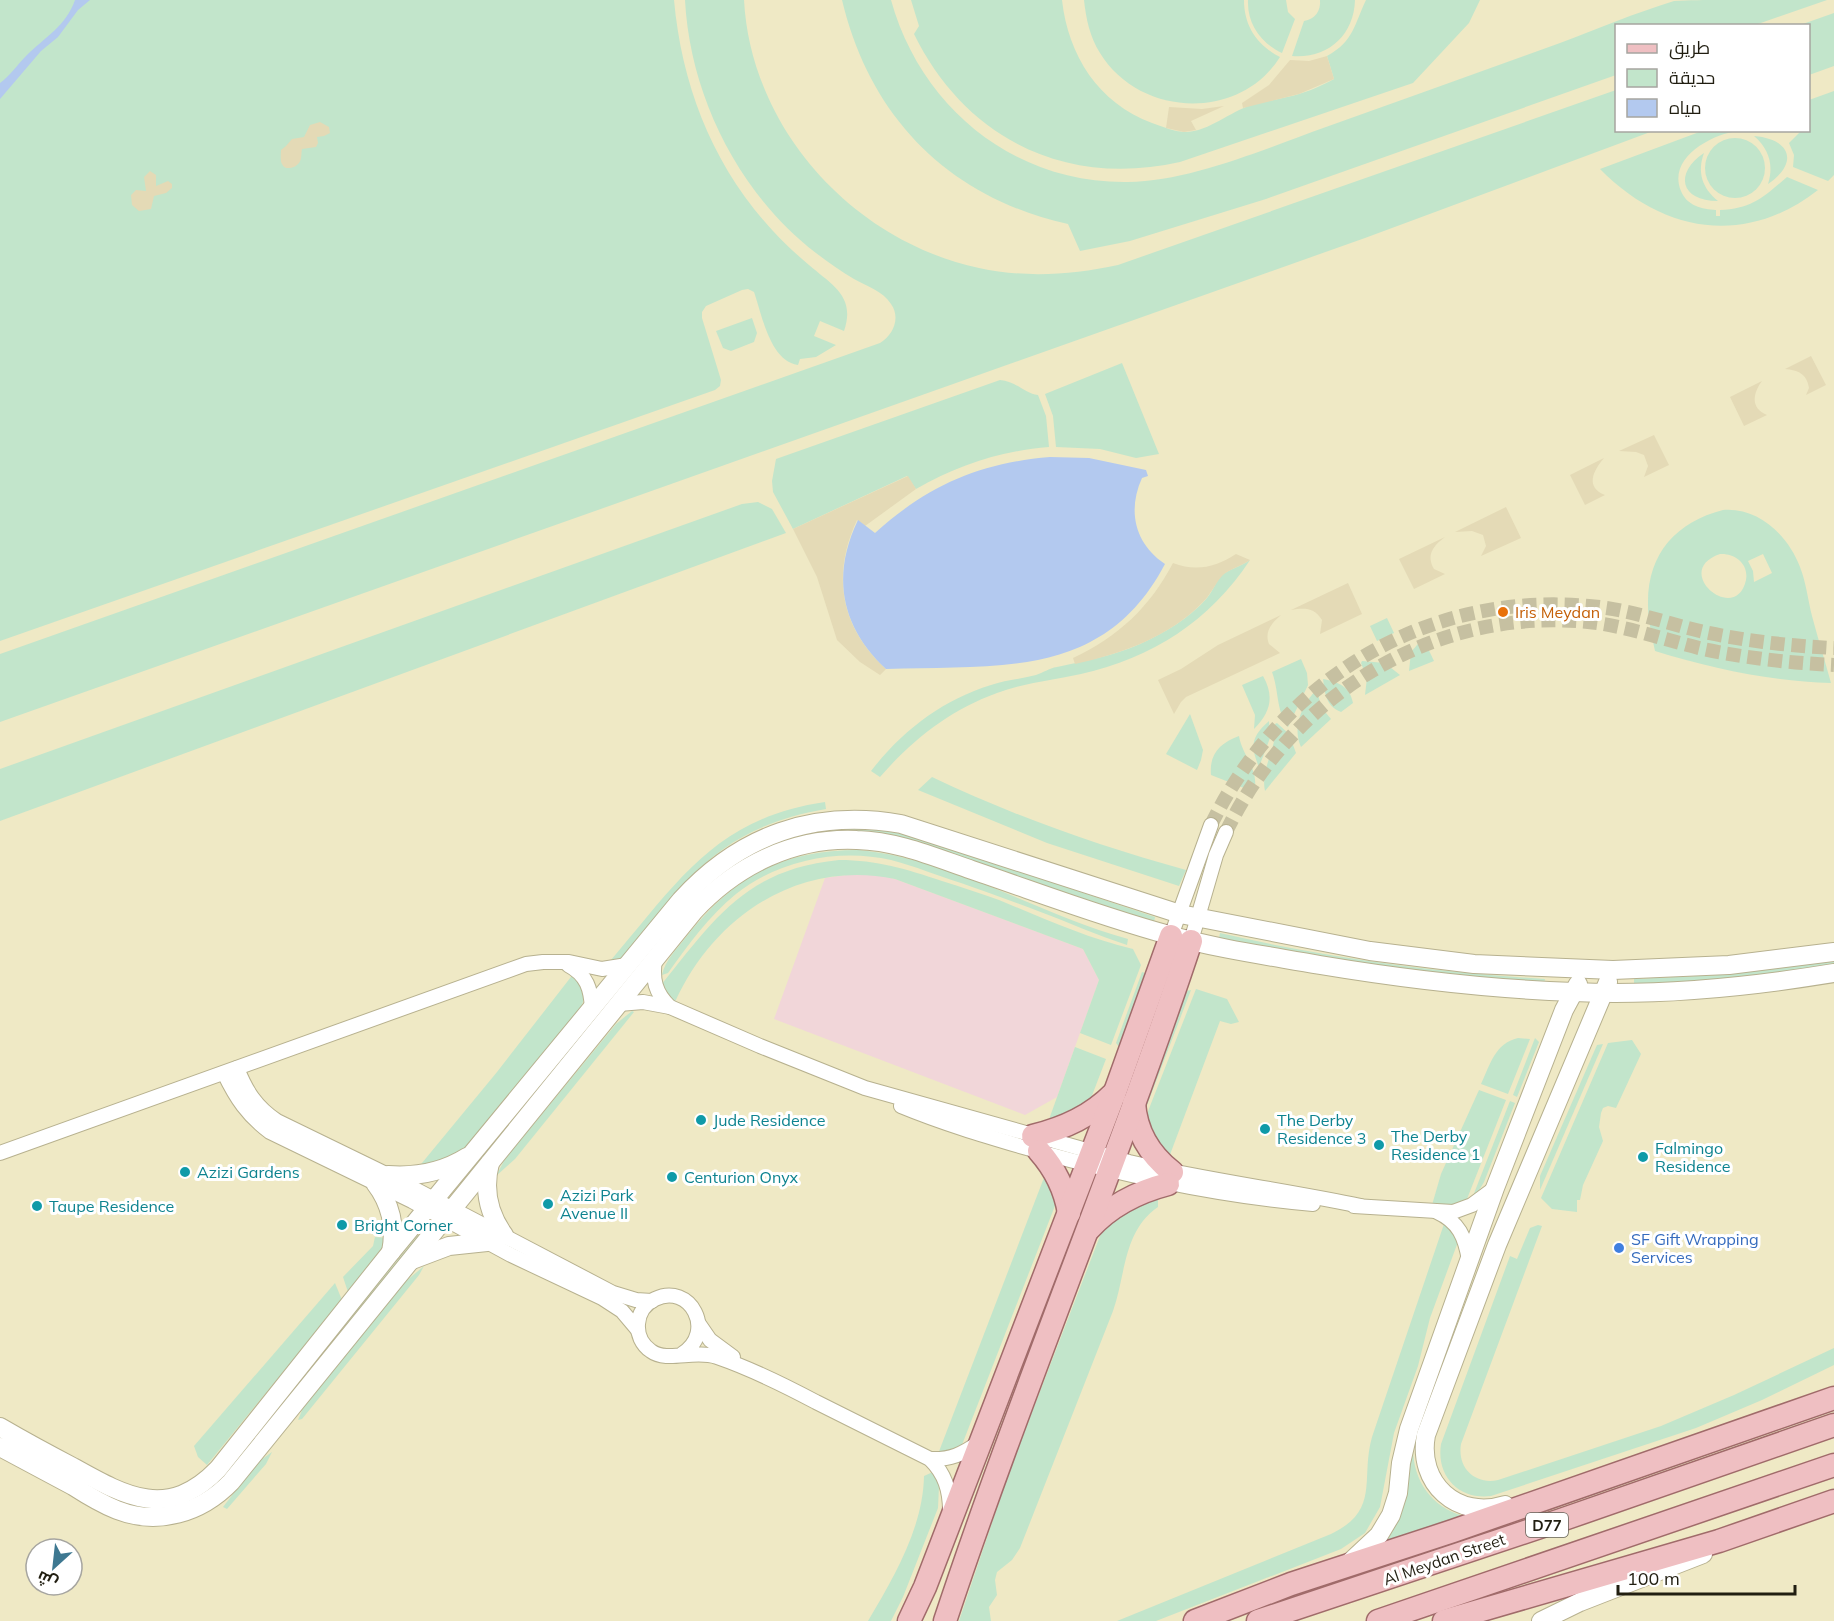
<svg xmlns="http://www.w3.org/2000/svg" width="1834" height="1621" font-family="Mulish,Cairo,sans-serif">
<rect width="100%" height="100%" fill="#efe9c5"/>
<path fill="#f1d6d9" d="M 853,874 L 878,875 L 895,879 L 1083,949 L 1099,980 L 1057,1097 L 1025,1115 L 774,1019 L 825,878 Z"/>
<g fill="#c2e5cb" fill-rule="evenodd">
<path d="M 0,0 L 674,0 C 682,87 713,166 773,231 C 784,243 796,254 809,265 C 832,285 856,296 844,331 L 820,321 L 814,336 L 836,345 L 816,357 L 800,359 L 798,365 C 770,361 762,315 754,292 L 748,289 L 742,290 L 706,306 L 702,312 L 702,318 L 721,380 L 720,386 L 715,390 L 0,641 Z"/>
<path d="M 685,0 L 744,0 C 751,129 853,241 979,268 C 1025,278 1072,275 1118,265 L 1616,90 L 1616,130 L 1653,131 L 1365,238 L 0,722 L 0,654 L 880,343 C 893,335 901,318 891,304 C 883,291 866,286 854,279 C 840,271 828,262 816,253 C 739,194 690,96 685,0 Z"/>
<path d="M 842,0 L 891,0 C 921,108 1015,184 1128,182 C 1191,181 1267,148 1326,127 C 1404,99 1482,71 1560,43 C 1597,29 1635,13 1674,1 C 1688,0 1706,0 1721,0 C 1756,0 1792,0 1827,0 L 1755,25 L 1616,26 L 1616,75 L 1266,199 L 1130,241 L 1080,251 L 1068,224 C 950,198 870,118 842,0 Z"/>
<path d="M 911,0 L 1062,0 C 1068,55 1098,103 1152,123 C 1163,127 1175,132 1187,132 C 1209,131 1230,112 1251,105 C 1263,102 1275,100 1287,97 C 1303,94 1319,87 1334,79 L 1327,56 C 1354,41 1354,25 1366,0 L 1480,0 L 1469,23 L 1413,83 L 1180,162 C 1065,188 965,138 914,34 L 919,26 Z"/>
<path d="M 1084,0 L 1244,0 C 1244,26 1257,45 1280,57 C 1239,122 1139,117 1100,53 C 1090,37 1086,19 1084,0 Z"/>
<path d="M 1248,0 L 1286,0 L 1288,12 L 1295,19 L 1282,53 C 1261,43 1247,24 1248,0 Z"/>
<path d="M 1320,0 L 1355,0 C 1354,36 1327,59 1292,56 L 1304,21 C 1315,19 1321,11 1320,0 Z"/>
<path d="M 1834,13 L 1834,66 L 1809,75 L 1808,26 L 1800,25 Z"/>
<path d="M 1834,91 L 1834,175 L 1828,181 L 1793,167 L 1794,155 L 1789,143 L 1800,132 L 1798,131 L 1808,130 L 1809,100 Z"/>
<path d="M 1702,131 L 1738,131 C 1712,134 1667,158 1681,191 C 1687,206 1702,209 1716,210 L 1716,216 L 1720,216 L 1720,210 C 1752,209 1765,196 1787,177 L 1818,190 C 1745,247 1663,233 1600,169 Z"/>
<path d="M 1754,136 C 1791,139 1799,163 1768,184 C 1774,165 1769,149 1754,136 Z"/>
<circle cx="1735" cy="168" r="30"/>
<path d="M 1704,153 C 1697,172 1702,188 1718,201 C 1680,201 1674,173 1704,153 Z"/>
<path d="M 752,318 L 757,333 L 754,342 L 731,351 L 723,348 L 716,331 Z"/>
<path d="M 1122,363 L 1159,454 L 1136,458 L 1100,449 L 1056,447 L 1053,416 L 1045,394 Z"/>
<path d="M 1000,380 C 1016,381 1025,394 1038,395 L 1046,416 L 1049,447 C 1000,451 958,465 916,489 L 907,476 L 793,529 L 773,492 L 772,481 L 776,459 Z"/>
<path d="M 758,502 L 772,509 L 786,533 L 0,821 L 0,769 L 742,504 Z"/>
<path d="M 1723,510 C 1758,507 1788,535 1800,567 C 1806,582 1808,600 1812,616 C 1818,639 1825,661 1831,683 C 1771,681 1713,669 1655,651 C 1652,636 1648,620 1648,605 C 1647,554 1676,522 1723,510 ZM 1720,554 C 1734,553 1749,563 1746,580 C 1736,626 1670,571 1720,554 ZM 1763,554 L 1772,573 L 1754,582 L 1753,571 L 1748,561 Z"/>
<path d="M 1250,560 C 1210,621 1152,658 1081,674 C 1053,680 1024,683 997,693 C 950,710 912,740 880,777 L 871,771 C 902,731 942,700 991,685 C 1006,680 1021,679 1036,675 C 1043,673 1049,668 1057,667 C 1085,661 1113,656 1140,644 C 1164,633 1190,618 1207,598 C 1213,591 1216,581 1222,575 C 1226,571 1243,565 1250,560 Z"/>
<path d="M 1387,618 L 1394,633 L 1377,641 L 1370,626 Z"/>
<path d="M 1423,638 L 1434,661 L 1409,671 L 1411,652 Z"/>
<path d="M 1301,659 L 1307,673 L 1308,685 L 1288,727 C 1276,711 1279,690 1272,672 Z"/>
<path d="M 1362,661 L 1385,663 L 1400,675 L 1365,695 L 1367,678 L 1361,663 Z"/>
<path d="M 1263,676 C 1275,697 1270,713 1254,729 L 1255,715 L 1242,685 Z"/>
<path d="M 1323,679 C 1338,682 1350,686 1353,703 L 1341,712 C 1326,706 1325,694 1323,679 Z"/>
<path d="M 1317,689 L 1321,707 L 1331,719 L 1301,747 C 1292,726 1302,705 1317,689 Z"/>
<path d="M 1190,714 L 1203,750 L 1201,760 L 1197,770 L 1166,754 Z"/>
<path d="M 1269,721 L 1270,738 L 1259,767 C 1250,746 1251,737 1269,721 Z"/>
<path d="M 1277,723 L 1289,734 L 1296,753 L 1265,791 C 1260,767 1278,749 1275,724 Z"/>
<path d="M 1239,736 C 1242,756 1260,769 1254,792 L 1211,775 C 1209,754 1220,743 1239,736 Z"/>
<path d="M 932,777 C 1014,816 1098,846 1186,870 L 1179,886 L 1047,843 L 918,790 Z"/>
<path d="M 825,802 L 826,809 C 721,827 685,879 623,957 L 613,964 L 611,960 C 678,882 715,818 825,802 Z"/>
<path d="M 856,828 L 892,831 L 926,840 L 1155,917 L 1154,922 L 910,842 L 754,857 L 462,1185 L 460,1184 L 702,888 C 717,877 731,864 747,855 C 780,835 818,830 856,828 Z"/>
<path d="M 859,850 C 954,859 1037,914 1128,939 L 1127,945 C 1096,935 1068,922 1038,911 C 1012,901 986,892 961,883 C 938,876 915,866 891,860 C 839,848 779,860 736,894 C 709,916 688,945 668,973 L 662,975 C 665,960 677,949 686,937 C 733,877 781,850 859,850 Z"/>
<path d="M 839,860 C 877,860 906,869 942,881 C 961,887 980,893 999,900 C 1043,918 1086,938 1133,949 L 1141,965 L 1111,1045 L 1080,1033 L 1099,980 L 1083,949 L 895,879 C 799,859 714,916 675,1002 L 661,985 C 715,918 747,869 839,860 Z"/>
<path d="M 1220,933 C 1327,958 1435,972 1545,979 L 1544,984 L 1435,976 L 1219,938 Z"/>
<path d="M 1834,960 L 1834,967 L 1726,980 L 1634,984 L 1634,979 L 1719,975 Z"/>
<path d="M 1142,972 L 1148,974 L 1120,1048 L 1116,1043 Z"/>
<path d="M 574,973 C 584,982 587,997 580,1009 L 462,1152 L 417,1169 L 497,1072 Z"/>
<path d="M 1196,989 L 1227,999 L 1239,1022 L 1231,1024 L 1220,1021 L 1168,1160 L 1143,1124 Z"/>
<path d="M 1191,990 L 1144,1113 L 1146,1096 L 1186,991 Z"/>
<path d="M 632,1011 L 634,1012 L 515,1159 L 496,1176 L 505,1159 L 616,1024 Z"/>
<path d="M 1518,1038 L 1530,1039 L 1508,1094 L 1481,1084 C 1490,1065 1495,1043 1518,1038 Z"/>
<path d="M 1535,1038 L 1539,1042 L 1517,1097 L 1513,1095 Z"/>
<path d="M 1632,1040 L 1641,1054 L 1616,1108 L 1608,1106 L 1603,1108 L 1601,1113 L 1599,1127 L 1603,1141 L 1583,1185 L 1580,1200 L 1577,1200 L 1577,1212 L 1552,1209 L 1541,1198 L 1608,1043 Z"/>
<path d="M 1603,1044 L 1540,1190 L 1540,1176 L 1597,1045 Z"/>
<path d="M 1075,1047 L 1106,1059 L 1088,1106 L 1047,1125 Z"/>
<path d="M 1479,1090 L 1506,1100 L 1465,1204 L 1457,1206 L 1432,1205 L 1441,1174 Z"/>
<path d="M 1510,1101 L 1515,1103 L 1484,1182 L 1478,1192 L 1473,1196 Z"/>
<path d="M 1045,1175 L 1058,1198 L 960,1450 L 938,1454 Z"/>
<path d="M 1158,1192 L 1158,1207 C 1123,1231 1126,1274 1113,1311 L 1020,1548 L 1012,1560 L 997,1572 L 995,1580 L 997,1595 L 989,1607 L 991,1621 L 959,1621 L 1010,1469 L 1100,1236 L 1109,1220 Z"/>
<path d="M 1445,1221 L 1459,1239 L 1430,1318 L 1418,1366 L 1394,1433 L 1380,1507 L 1365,1533 L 1341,1549 L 1156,1621 L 1117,1621 L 1331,1534 C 1381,1510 1360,1479 1372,1437 Z"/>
<path d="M 1538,1225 L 1542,1226 L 1461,1444 C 1457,1468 1475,1485 1498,1480 L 1661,1426 L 1734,1395 L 1834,1348 L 1834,1365 L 1762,1400 L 1696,1428 L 1491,1496 C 1459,1500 1436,1476 1441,1444 L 1510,1256 L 1517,1259 L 1530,1228 Z"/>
<path d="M 418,1235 L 420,1236 L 213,1491 L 212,1486 Z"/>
<path d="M 375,1237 L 387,1238 L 384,1247 L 348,1292 L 343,1277 L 373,1246 Z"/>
<path d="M 424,1266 L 419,1275 L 302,1419 L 298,1420 L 303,1408 L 405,1282 Z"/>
<path d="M 335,1283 L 342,1300 L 207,1465 L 198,1457 L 194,1446 Z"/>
<path d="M 1413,1448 C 1413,1481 1432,1507 1463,1516 L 1381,1546 L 1398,1519 Z"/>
<path d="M 272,1452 L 266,1464 L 227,1509 L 223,1507 L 258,1462 Z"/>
<path d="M 935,1471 L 939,1486 L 938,1508 L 903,1597 L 891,1621 L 868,1621 C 894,1577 923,1528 924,1476 Z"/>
</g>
<g fill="#e4dab6">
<path d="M 1327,56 L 1334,79 L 1299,94 L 1243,108 L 1242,103 L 1269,85 L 1290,60 L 1309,61 Z"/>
<path d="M 1224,106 L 1191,121 L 1196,130 L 1184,132 L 1166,128 L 1169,107 L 1202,109 Z"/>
<path d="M 320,122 L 329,127 L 330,133 L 324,136 L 317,137 L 318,143 L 316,147 L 302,149 C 301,154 302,159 299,163 C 295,168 285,171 282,164 C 280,161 281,153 281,150 L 286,146 L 292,139 L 304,137 L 310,125 Z"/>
<path d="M 150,171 L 156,175 L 156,186 L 168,181 L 172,184 L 172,188 L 166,193 L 154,196 L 151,209 L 139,211 L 132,205 L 131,195 L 136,190 L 146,191 L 144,177 Z"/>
<path d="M 1811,356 L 1826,385 L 1806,395 L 1809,388 C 1807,374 1798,370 1785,369 Z"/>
<path d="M 1762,381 C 1753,393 1750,408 1767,415 L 1744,426 L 1730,397 Z"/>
<path d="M 1654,435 L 1669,465 L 1644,477 L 1648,466 L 1644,455 L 1636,452 L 1619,451 Z"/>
<path d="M 1604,458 C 1593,471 1585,487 1605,495 L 1585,505 L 1570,475 Z"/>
<path d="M 908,476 L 916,489 L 865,526 L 857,520 C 831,576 841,628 886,669 L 880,675 L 860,662 L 837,640 L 817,577 L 793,529 Z"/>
<path d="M 1506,507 L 1521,538 L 1481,556 L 1486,546 L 1483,535 L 1472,531 L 1455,532 Z"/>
<path d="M 1445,537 C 1433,546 1426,555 1434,569 L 1445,574 L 1414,589 L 1399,559 Z"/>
<path d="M 1236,554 L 1250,560 C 1243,565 1226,571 1222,576 C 1215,584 1211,594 1203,602 C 1170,637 1120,654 1075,664 L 1073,658 C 1118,637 1150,607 1173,563 C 1196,572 1216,567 1236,554 Z"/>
<path d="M 1348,583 L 1362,614 L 1320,634 L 1322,620 C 1314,607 1304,608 1291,610 Z"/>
<path d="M 1281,615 C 1272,623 1264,631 1269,644 L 1280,653 L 1186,697 L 1181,702 L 1174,714 L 1158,680 L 1181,669 L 1218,645 Z"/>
</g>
<g fill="#b3c9ef">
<path d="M 75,0 L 90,0 L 78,10 L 58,37 L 41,51 L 0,99 L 0,83 C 10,76 17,65 26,56 C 45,37 66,26 75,0 Z"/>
<path d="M 1050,457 L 1089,458 L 1146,470 L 1148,476 L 1142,478 C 1127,511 1135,544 1165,564 C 1104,680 998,665 886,669 C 841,627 831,576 858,520 L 875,533 C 927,486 979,463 1050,457 Z"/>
</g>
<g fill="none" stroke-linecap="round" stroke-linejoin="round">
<g stroke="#c6c0a1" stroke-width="14" stroke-dasharray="14 7" stroke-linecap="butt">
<path d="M 1211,825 C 1281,680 1426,591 1589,606 C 1629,609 1665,623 1704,632 C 1747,641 1790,646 1834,648"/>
<path d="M 1226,832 C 1292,695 1433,607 1588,622 C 1627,626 1665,640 1703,649 C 1746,658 1790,663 1834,665"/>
</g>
<g stroke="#b7b18f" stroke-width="16">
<g id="minor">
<path d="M 1171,936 L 1211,825"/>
<path d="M 1191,941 L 1216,855 L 1226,832"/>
<path d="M 655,959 C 652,979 655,993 670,1007 L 760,1046 L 865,1088 L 1129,1162 C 1206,1180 1284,1190 1361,1206"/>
<path d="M 568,965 C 587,975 591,989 592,1009"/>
<path d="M 619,1004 L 643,1002 L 670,1007"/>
<path d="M 237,1068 C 246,1091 256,1107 277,1121 L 388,1175 L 613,1293 L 636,1300 L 652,1301"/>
<path d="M 224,1073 C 236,1098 248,1116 270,1132 L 412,1201 L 511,1255 L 602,1298 L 622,1311 L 638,1330"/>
<path d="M 901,1106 C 947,1125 993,1138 1040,1152 C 1131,1177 1220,1196 1313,1204"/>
<path d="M 0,1153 L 526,964 L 543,962 L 569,962 L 602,969 L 627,965"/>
<path d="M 1354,1206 L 1453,1212 L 1472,1205 L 1495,1188"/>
<path d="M 1437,1212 C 1459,1222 1465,1237 1469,1260"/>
<path d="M 699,1324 L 710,1340 L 733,1357"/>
<path d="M 682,1354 C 717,1332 690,1282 655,1299 C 634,1309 632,1338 651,1351 C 667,1363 695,1349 717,1357 C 752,1369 784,1385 816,1402 C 854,1421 892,1440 930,1459 C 945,1474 950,1490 950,1511"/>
<path d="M 930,1459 C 950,1460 963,1454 978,1443"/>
</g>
</g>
<g stroke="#b7b18f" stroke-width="20">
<g id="tertiary">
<path d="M 490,1163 C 483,1190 488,1213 504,1235"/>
<path d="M 388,1175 C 415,1177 443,1172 467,1157"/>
<path d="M 375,1183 C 391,1204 396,1227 391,1252"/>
<path d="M 412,1260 L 449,1246 L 487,1242"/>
<path d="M 0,1427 C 24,1441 48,1454 73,1467 C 125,1496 168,1521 218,1469 L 391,1252 L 681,900 C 740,835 814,809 901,824 L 1180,914 L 1370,951 L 1474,964 L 1613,970 L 1729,965 L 1834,952"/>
<path d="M 0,1447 C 24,1460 49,1473 73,1486 C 87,1495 102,1504 117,1510 C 158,1526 201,1513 231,1482 L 694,911 C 737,865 794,837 857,840 C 897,841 934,857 972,870 C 1037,892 1102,917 1169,935 C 1218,949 1270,956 1320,965 C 1404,979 1489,989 1574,992 C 1661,996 1749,987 1834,973"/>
<path d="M 1505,1505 C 1457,1520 1417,1483 1426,1435 L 1497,1245 L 1608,982"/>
<path d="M 1349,1563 L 1379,1535 L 1391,1515 L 1398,1493 L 1401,1463 L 1409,1429 L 1495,1188 L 1564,1010 L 1578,984"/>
<path d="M 1541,1621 L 1580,1602 L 1703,1554"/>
</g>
</g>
<g stroke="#a06b6a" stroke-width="25">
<g id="primary">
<path d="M 1134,1103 C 1136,1132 1149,1154 1172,1172"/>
<path d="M 1033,1136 C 1065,1128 1091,1116 1114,1093"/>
<path d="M 1039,1151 C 1055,1169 1065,1189 1069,1213"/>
<path d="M 1089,1229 C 1111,1205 1137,1192 1168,1184"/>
<path d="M 909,1621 L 925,1587 L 1115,1092 L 1171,936"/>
<path d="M 945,1621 C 1021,1392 1115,1170 1191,941"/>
<path d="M 1195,1621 L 1291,1584 L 1453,1531 L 1834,1398"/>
<path d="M 1258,1621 L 1561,1520 L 1834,1425"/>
<path d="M 1378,1621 L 1834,1465"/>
<path d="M 1444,1621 L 1719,1541 L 1834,1501"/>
</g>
</g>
<use href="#minor" stroke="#fff" stroke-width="14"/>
<use href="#tertiary" stroke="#fff" stroke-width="18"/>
<use href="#primary" stroke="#efbfc2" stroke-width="22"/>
</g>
<circle fill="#e8710a" stroke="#fff" stroke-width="2" cx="1503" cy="612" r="6"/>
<g fill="#0f9aa8" stroke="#fff" stroke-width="2">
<circle cx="701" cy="1120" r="6"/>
<circle cx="1265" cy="1129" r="6"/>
<circle cx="1379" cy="1145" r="6"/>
<circle cx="1643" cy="1157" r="6"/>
<circle cx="185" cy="1172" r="6"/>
<circle cx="672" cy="1177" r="6"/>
<circle cx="548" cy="1204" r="6"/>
<circle cx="37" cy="1206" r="6"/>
<circle cx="342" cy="1225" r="6"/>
</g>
<circle fill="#3f7fe0" stroke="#fff" stroke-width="2" cx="1619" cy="1248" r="6"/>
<g text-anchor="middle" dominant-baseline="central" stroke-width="6" stroke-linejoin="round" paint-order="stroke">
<rect fill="#fff" stroke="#646258" stroke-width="1.5" x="1526" y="1513" width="42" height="24" rx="4.5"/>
<g font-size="15" font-weight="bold" fill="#211e11">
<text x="1547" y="1525">D77</text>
</g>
<g font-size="16" fill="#c56008" stroke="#fff" text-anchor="start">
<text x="1515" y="612">Iris Meydan</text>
</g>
<g font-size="16" fill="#0d838f" stroke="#fff" text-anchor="start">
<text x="713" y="1120">Jude Residence</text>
<text x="1277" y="1120">The Derby<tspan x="1277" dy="18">Residence 3</tspan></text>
<text x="1391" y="1136">The Derby<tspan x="1391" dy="18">Residence 1</tspan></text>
<text x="1655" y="1148">Falmingo<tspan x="1655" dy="18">Residence</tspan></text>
<text x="197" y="1172">Azizi Gardens</text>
<text x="684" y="1177">Centurion Onyx</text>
<text x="560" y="1195">Azizi Park<tspan x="560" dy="18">Avenue II</tspan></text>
<text x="49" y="1206">Taupe Residence</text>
<text x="354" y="1225">Bright Corner</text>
</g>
<g font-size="16" fill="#366cbe" stroke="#fff" text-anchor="start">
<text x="1631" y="1239">SF Gift Wrapping<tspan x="1631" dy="18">Services</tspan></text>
</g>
<g font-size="16" fill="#211e11" stroke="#fff">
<text transform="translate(1444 1559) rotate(-19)">Al Meydan Street</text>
</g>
</g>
<rect x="1615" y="24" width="195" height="108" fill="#ffffff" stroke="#a6a5a0" stroke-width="1.5"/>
<rect x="1627" y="44" width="30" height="9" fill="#efbfc2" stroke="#a6a5a0" stroke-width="1.5"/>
<text x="1669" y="54" font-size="18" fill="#211e11">طريق</text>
<rect x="1627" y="69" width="30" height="18" fill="#c2e5cb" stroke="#a6a5a0" stroke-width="1.5"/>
<text x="1669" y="84" font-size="18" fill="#211e11">حديقة</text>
<rect x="1627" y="99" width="30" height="18" fill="#b3c9ef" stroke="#a6a5a0" stroke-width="1.5"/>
<text x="1669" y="114" font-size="18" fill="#211e11">مياه</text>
<g transform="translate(54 1567) rotate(207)"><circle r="28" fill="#ffffff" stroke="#a6a5a0" stroke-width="1.5"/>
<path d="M0-4.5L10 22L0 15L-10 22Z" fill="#3e7891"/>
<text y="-9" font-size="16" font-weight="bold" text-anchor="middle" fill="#211e11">ش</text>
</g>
<path d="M1618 1585v9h177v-9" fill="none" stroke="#211e11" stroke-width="3"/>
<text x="1627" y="1585" font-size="18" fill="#211e11" stroke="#ffffff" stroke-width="4.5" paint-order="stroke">100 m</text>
</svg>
